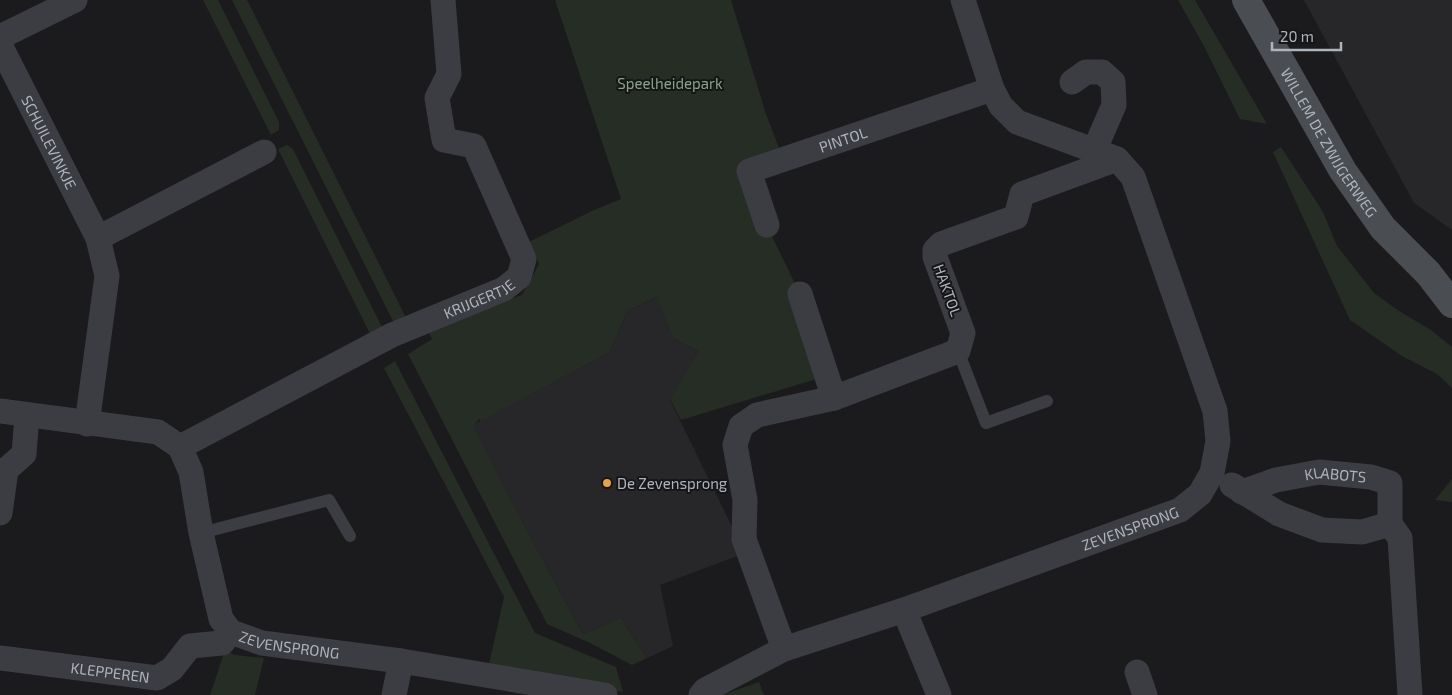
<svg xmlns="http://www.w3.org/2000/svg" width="1452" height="695" font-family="'Exo 2',sans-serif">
<rect width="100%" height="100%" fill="#1b1b1d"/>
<g fill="#27272a">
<path d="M 1304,0 L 1452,0 L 1452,230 L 1414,203 Z"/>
<path d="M 658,297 L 673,338 L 698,351 L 670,400 L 745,553 L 660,585 L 673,646 L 647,658 L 621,618 L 583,634 L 532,540 L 472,425 L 610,352 L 627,311 Z"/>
</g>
<g fill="#252d25">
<path d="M 203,0 L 218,0 L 279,122 L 279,130 L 271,135 Z"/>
<path d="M 232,0 L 247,0 L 409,324 L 397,329 Z"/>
<path d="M 555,0 L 731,0 L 766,114 L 782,156 L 747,170 L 767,226 L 800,294 L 823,377 L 681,420 L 670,399 L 698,351 L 673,338 L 657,297 L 627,311 L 610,352 L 481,421 L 479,419 L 473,426 L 532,540 L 583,634 L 621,618 L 647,658 L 632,665 L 588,642 L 547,624 L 408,354 L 432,339 L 426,328 L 522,295 L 539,264 L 529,242 L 594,210 L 621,199 Z"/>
<path d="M 1178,0 L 1195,0 L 1267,124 L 1240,119 L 1205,48 Z"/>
<path d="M 287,145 L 293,149 L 387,337 L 375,344 L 278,149 Z"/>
<path d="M 1281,147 L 1323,212 L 1337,246 L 1374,293 L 1399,311 L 1431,330 L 1452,347 L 1452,388 L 1437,374 L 1402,356 L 1350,320 L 1273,152 Z"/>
<path d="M 395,361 L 535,633 L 616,667 L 623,692 L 487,673 L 504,597 L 384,368 Z"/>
<path d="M 1452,479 L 1452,502 L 1435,500 Z"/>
<path d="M 225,650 L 235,655 L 264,658 L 255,695 L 210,695 Z"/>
<path d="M 759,682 L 764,695 L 722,695 Z"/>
</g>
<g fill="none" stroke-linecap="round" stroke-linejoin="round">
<g stroke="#3c3d42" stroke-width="12">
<path d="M 958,351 L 986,423 L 1047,401"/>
<path d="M 201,533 L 329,500 L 350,536"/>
</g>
<g stroke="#3c3d42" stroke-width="25">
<path d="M 0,37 L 75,0"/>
<path id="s1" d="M 0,45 L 98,238 L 107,276 L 87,424"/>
<path d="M 1072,82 L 1086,72 L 1102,72 L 1113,82 L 1114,105 L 1094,151"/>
<path id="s2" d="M 767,225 L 749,171 L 992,89"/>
<path d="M 98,238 L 264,152"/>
<path d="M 800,294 L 834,398"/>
<path id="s3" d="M 0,411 L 158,432 L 180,447 L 191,472 L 201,533 L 221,619 L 231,632 L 262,643 L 401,661 L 605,695"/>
<path id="s4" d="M 180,447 L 392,335 L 504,289 L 519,277 L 524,259 L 474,146 L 444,140 L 437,98 L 449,74 L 443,0"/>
<path d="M 1232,485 L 1279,514 L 1322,530 L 1362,532 L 1390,524"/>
<path id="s5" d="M 1242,492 L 1276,480 L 1319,472 L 1371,477 L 1390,483 L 1390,524 L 1400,538 L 1410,695"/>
<path d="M 0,513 L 6,470 L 24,454 L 27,415"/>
<path d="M 904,610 L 939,695"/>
<path d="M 784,649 L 744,539 L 745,500 L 735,445 L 741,426 L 757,415 L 834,398 L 958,351 L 963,333 L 935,257 L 935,250 L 941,244 L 1016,217 L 1022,194 L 1117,159"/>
<path id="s6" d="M 0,658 L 157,678 L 172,669 L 190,646 L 222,643 L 231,632"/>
<path d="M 1137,672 L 1145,695"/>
<path d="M 394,695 L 401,661"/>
<path id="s7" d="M 701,695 L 705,690 L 784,649 L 904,610 L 1180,510 L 1200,494 L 1212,473 L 1218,441 L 1215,411 L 1133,177 L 1117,159 L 1017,122 L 1001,106 L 992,89 L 963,0"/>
</g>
<path stroke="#4a4d52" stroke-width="28" id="s8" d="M 1246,0 L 1343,171 L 1383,228 L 1428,273 L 1452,304"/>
</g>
<circle fill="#e7a349" stroke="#161618" stroke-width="2" cx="607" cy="483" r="5"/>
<g text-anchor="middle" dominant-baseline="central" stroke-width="4" stroke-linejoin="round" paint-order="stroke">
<g font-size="15" fill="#88a587" stroke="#161618">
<text x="670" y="83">Speelheidepark</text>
</g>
<g font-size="15" fill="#aeb4bb" stroke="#161618">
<text stroke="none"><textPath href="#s2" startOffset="156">PINTOL</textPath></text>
<text stroke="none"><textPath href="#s1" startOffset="109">SCHUILEVINKJE</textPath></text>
<text stroke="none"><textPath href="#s8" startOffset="165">WILLEM DE ZWIJGERWEG</textPath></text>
<text transform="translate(948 290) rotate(70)">HAKTOL</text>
<text stroke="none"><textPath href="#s4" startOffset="334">KRIJGERTJE</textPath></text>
<text stroke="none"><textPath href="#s5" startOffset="96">KLABOTS</textPath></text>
<text stroke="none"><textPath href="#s7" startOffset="462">ZEVENSPRONG</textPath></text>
<text stroke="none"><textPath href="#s3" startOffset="440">ZEVENSPRONG</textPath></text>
<text stroke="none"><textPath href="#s6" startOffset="111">KLEPPEREN</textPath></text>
</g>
<g font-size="15" fill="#aeb4bb" stroke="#161618" text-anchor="start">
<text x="617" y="483">De Zevensprong</text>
</g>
</g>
<path d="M1272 42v8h69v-8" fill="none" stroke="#aeb4bb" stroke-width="2.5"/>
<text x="1280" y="42" font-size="15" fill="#aeb4bb" stroke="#161618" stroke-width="4" paint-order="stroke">20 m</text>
</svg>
